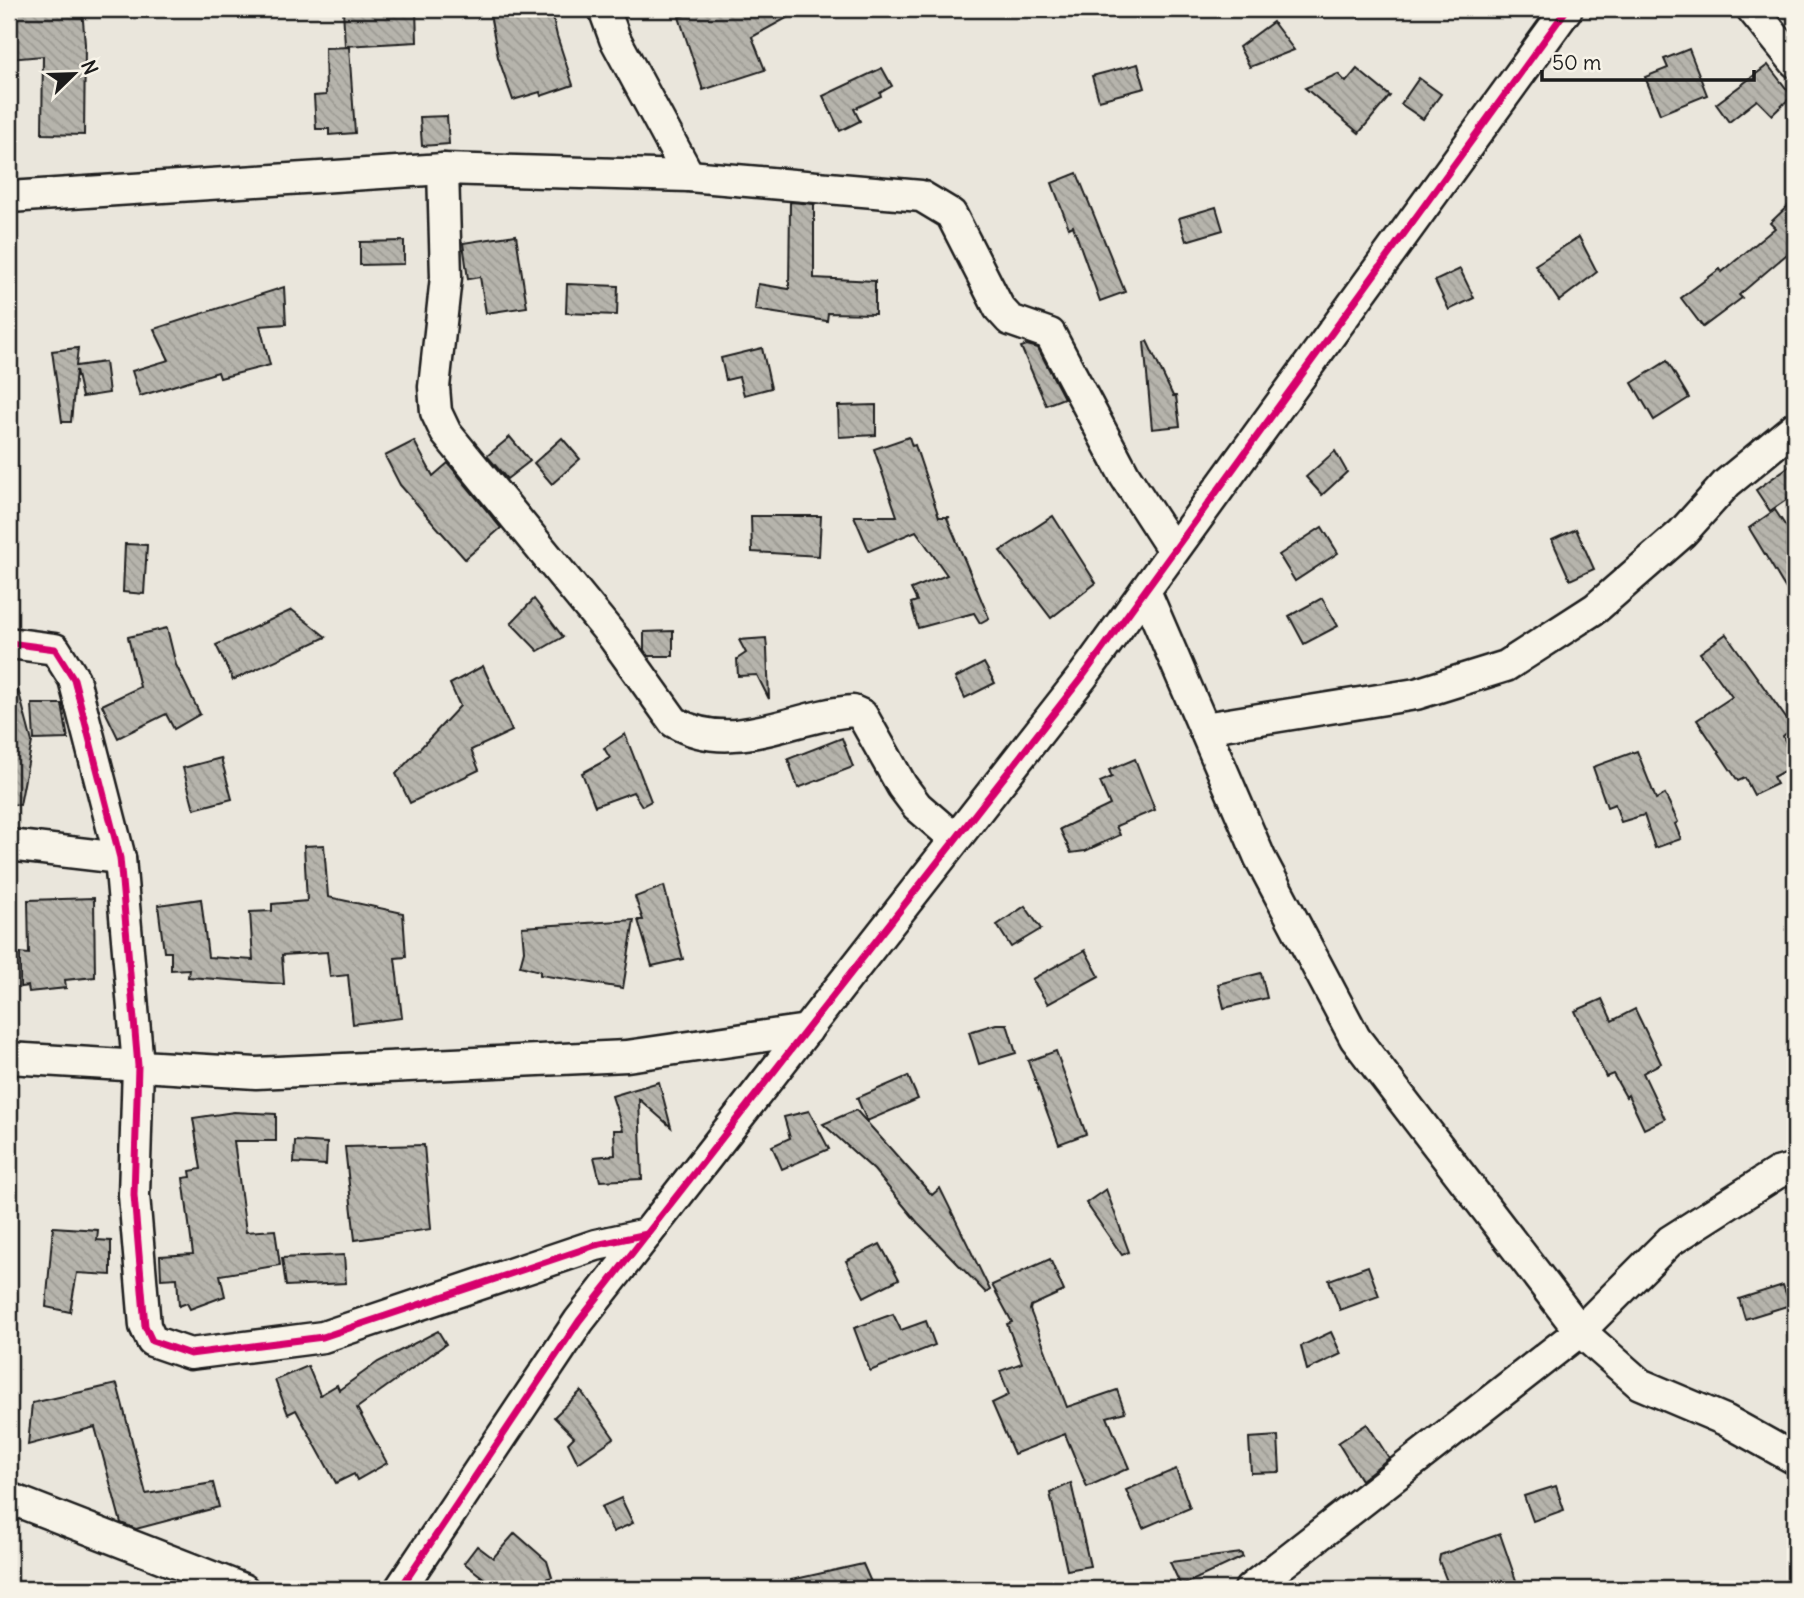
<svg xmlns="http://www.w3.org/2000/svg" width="1804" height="1598" font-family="Delius,sans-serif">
<defs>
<pattern id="building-back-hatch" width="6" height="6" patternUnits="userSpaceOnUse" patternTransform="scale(1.75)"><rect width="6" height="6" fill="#b6b4ac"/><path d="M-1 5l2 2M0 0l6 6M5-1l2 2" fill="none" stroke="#9c9a93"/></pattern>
</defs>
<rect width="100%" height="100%" fill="#eae6dc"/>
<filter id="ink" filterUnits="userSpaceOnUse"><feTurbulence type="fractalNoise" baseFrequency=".0143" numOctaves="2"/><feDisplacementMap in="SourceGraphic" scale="14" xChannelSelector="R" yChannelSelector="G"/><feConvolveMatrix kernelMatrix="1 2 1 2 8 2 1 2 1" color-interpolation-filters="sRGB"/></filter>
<g filter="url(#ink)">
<g fill="url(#building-back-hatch)" stroke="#1c1c1c" stroke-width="2">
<path d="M 9,9 L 82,9 L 85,44 L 84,135 L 42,134 L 43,56 L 9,59 Z"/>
<path d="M 343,9 L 416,9 L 417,42 L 345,46 Z"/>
<path d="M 489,9 L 551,9 L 557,36 L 573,85 L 541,96 L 540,92 L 513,100 L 498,57 Z"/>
<path d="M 704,9 L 803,9 L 752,37 L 765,70 L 703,90 L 679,17 Z"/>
<path d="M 1273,22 L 1294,50 L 1250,67 L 1239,47 Z"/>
<path d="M 349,47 L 355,133 L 329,135 L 329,129 L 316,129 L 314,96 L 326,95 L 325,48 Z"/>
<path d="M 1689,49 L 1707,95 L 1660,114 L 1645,77 L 1668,68 L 1664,59 Z"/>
<path d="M 1138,64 L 1145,88 L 1099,100 L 1092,76 Z"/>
<path d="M 1768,65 L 1792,96 L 1772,115 L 1757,100 L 1729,122 L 1716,104 Z"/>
<path d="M 882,68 L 892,86 L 880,93 L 881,96 L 854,109 L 860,121 L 840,131 L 823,96 Z"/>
<path d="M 1357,69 L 1390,96 L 1359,133 L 1305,88 L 1338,74 L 1346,82 Z"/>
<path d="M 1419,78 L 1441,94 L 1423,119 L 1401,104 Z"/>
<path d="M 447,116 L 449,144 L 422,146 L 420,117 Z"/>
<path d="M 1077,173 L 1125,292 L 1100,301 L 1073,226 L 1069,228 L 1052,183 Z"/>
<path d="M 1795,199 L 1795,251 L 1793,249 L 1739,295 L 1742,298 L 1703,327 L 1681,298 L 1720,269 L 1722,272 L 1775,228 L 1770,223 Z"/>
<path d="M 790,202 L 814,204 L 814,278 L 875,281 L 875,314 L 828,313 L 827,321 L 755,310 L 758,284 L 789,289 Z"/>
<path d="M 1216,207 L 1223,230 L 1186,241 L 1179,218 Z"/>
<path d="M 516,235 L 527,307 L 486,313 L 480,277 L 468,279 L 463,243 Z"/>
<path d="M 1579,237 L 1597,272 L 1559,301 L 1535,265 Z"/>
<path d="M 404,241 L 404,264 L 360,265 L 360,242 Z"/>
<path d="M 1460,269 L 1474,298 L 1449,310 L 1435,281 Z"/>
<path d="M 567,284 L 618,286 L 617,315 L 566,313 Z"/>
<path d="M 284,287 L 286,324 L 260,326 L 270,365 L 220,378 L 218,372 L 140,396 L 132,371 L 169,360 L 154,329 Z"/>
<path d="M 1147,341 L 1173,396 L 1176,396 L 1180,426 L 1152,429 L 1144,342 Z"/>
<path d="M 1027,345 L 1038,348 L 1064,398 L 1046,405 L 1021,347 Z"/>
<path d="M 78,348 L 76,366 L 105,362 L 109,393 L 82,397 L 76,370 L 71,422 L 62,422 L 52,351 Z"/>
<path d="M 762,348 L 771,388 L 744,395 L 739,377 L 726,380 L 721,358 Z"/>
<path d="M 1667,361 L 1689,398 L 1654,420 L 1632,383 Z"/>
<path d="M 876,405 L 876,435 L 839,437 L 838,406 Z"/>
<path d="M 510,437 L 530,461 L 507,479 L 487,456 Z"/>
<path d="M 909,437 L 912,446 L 915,445 L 939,517 L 950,517 L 947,518 L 989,618 L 980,623 L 974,613 L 918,628 L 911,603 L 917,601 L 911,589 L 947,575 L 916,531 L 869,551 L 854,516 L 897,516 L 874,449 Z"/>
<path d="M 562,438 L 580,459 L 552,484 L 534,463 Z"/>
<path d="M 414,441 L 433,476 L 448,463 L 501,528 L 465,559 L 400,485 L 385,456 Z"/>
<path d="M 1335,451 L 1347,472 L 1322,495 L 1306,477 Z"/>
<path d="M 1795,462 L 1795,494 L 1770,511 L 1756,490 Z"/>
<path d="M 1775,510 L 1795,540 L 1795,604 L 1749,528 Z"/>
<path d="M 751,516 L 821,516 L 819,556 L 752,552 Z"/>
<path d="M 1053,516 L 1096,583 L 1051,618 L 1000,551 Z"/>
<path d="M 1322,527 L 1338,553 L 1295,581 L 1279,555 Z"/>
<path d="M 1576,529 L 1594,569 L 1570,580 L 1552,540 Z"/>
<path d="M 125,544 L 147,545 L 144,594 L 123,592 Z"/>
<path d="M 1322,598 L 1338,626 L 1304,644 L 1289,616 Z"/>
<path d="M 534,599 L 563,637 L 538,651 L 511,623 Z"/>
<path d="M 292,610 L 326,637 L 233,680 L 216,645 Z"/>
<path d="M 167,628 L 176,665 L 200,714 L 174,729 L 166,714 L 118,738 L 102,705 L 140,687 L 128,637 Z"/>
<path d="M 673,631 L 673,656 L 648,656 L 644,650 L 644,632 Z"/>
<path d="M 1726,634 L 1793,728 L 1783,736 L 1795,765 L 1773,777 L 1777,784 L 1754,795 L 1745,778 L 1738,781 L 1697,720 L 1732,697 L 1700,653 Z"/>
<path d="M 766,638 L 767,649 L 769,699 L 757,675 L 738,676 L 737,659 L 746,653 L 739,640 Z"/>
<path d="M 984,663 L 995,683 L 965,698 L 955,678 Z"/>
<path d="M 483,666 L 512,731 L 471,750 L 479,770 L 410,803 L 396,774 L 460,706 L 450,684 Z"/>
<path d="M 18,689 L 32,742 L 20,805 L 9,804 L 9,746 Z"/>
<path d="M 32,704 L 62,704 L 68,739 L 34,740 Z"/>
<path d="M 625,734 L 651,801 L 642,806 L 633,792 L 595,806 L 582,773 L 610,758 L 604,748 Z"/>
<path d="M 842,738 L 853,767 L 798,788 L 788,759 Z"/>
<path d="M 1637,751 L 1656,799 L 1665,794 L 1678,822 L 1675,824 L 1681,839 L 1655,848 L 1644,815 L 1621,822 L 1615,804 L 1607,807 L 1593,767 Z"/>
<path d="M 221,758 L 232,799 L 194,809 L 183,768 Z"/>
<path d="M 1135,759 L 1155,810 L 1116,826 L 1120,835 L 1085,851 L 1071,853 L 1060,829 L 1110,805 L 1100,782 L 1112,777 L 1109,770 Z"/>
<path d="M 324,845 L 328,897 L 403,913 L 406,957 L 395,958 L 402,1018 L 353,1024 L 348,975 L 330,977 L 327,952 L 282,955 L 284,984 L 188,977 L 189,969 L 171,970 L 171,952 L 164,952 L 158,905 L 201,899 L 208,957 L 253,960 L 250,912 L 272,911 L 272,904 L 307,901 L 304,846 Z"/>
<path d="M 664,886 L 683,959 L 652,966 L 638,920 L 643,920 L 635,897 Z"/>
<path d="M 94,898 L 95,977 L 65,980 L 66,988 L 29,992 L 28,986 L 20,987 L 20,953 L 29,954 L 28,900 Z"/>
<path d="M 1025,906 L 1041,929 L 1011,947 L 997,925 Z"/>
<path d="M 634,920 L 623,988 L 540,975 L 540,971 L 520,966 L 524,951 L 522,927 Z"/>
<path d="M 1085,950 L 1099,976 L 1048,1004 L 1032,979 Z"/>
<path d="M 1261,973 L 1267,998 L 1224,1008 L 1218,984 Z"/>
<path d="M 1602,999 L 1612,1021 L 1635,1009 L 1661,1063 L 1643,1073 L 1665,1119 L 1644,1129 L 1628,1095 L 1626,1097 L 1613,1074 L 1606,1077 L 1575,1011 Z"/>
<path d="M 996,1024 L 1007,1024 L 1016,1053 L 979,1064 L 969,1032 Z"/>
<path d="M 1056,1051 L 1086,1134 L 1059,1144 L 1028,1061 Z"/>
<path d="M 908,1076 L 918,1099 L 867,1121 L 857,1098 Z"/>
<path d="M 659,1082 L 671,1127 L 639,1099 L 642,1179 L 600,1181 L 594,1157 L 615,1155 L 614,1130 L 623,1130 L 612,1096 Z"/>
<path d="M 856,1110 L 932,1195 L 940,1188 L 990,1290 L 986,1293 L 918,1223 L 874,1170 L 823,1124 Z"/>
<path d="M 809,1111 L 829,1149 L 782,1169 L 772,1146 L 790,1138 L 784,1117 Z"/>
<path d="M 234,1112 L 276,1114 L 276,1141 L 234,1141 L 246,1232 L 275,1230 L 280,1265 L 220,1275 L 225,1296 L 190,1309 L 187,1303 L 179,1306 L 177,1278 L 161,1279 L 160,1256 L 193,1254 L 183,1178 L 191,1177 L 190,1171 L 201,1169 L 193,1118 Z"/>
<path d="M 295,1141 L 327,1143 L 326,1165 L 294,1163 Z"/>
<path d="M 424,1145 L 431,1229 L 355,1240 L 345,1147 Z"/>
<path d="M 1106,1189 L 1129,1252 L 1122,1255 L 1086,1203 Z"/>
<path d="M 53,1227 L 98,1230 L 97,1240 L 111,1241 L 111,1275 L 77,1273 L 70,1312 L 46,1307 Z"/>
<path d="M 880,1244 L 899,1279 L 864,1297 L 846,1261 Z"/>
<path d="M 344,1255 L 346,1283 L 286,1286 L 282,1258 Z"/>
<path d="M 1050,1259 L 1064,1291 L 1031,1306 L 1030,1310 L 1067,1407 L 1117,1390 L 1125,1412 L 1107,1417 L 1129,1468 L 1087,1487 L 1065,1434 L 1014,1454 L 992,1403 L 1009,1395 L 1000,1371 L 1022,1363 L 1007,1324 L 1012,1322 L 992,1285 Z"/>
<path d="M 1368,1266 L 1379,1296 L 1340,1310 L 1329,1280 Z"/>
<path d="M 1783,1285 L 1790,1305 L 1745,1319 L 1739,1299 Z"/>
<path d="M 893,1314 L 901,1330 L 926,1321 L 935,1345 L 870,1371 L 854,1328 Z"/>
<path d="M 438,1331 L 446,1344 L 357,1408 L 387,1463 L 357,1480 L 354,1474 L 336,1483 L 296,1410 L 288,1414 L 275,1380 L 308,1366 L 320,1395 L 337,1385 L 339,1390 L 378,1362 Z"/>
<path d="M 1331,1332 L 1341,1354 L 1307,1370 L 1301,1346 Z"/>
<path d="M 117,1384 L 146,1494 L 213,1483 L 219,1507 L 136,1529 L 121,1523 L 95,1427 L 28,1445 L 32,1403 Z"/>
<path d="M 581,1391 L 614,1438 L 578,1463 L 568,1443 L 574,1437 L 554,1417 Z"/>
<path d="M 1367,1424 L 1389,1458 L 1361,1480 L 1338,1443 Z"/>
<path d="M 1278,1436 L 1280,1472 L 1251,1473 L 1249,1438 Z"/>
<path d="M 1176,1469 L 1190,1508 L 1143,1528 L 1126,1490 Z"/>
<path d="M 1071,1483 L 1090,1566 L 1067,1570 L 1050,1493 Z"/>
<path d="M 1556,1486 L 1564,1510 L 1533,1521 L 1524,1496 Z"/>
<path d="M 621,1498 L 633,1523 L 613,1532 L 601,1507 Z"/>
<path d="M 515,1533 L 547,1561 L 552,1577 L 526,1585 L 523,1589 L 498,1589 L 464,1563 L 477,1546 L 493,1558 Z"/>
<path d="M 1500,1534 L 1519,1589 L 1450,1589 L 1439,1561 L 1440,1555 Z"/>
<path d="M 1241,1553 L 1243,1557 L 1181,1586 L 1170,1562 Z"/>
<path d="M 863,1564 L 874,1589 L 792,1589 L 791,1580 Z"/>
</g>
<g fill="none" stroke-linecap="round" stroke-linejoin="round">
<g stroke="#1c1c1c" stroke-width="35">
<g id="minor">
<path d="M 604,9 L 615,39 L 689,176"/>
<path d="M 1752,9 L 1795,62"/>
<path d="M 443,169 L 446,277 L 434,387 L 436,412 L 446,433 L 614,638 L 674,722 C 733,756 793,715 853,711 L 862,715 L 902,786 L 917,806 L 955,839"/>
<path d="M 9,197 L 443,169 L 689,176 L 921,196 L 951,214 L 999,308 L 1010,320 L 1050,334 L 1125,476 L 1173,550"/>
<path d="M 1145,591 L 1260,858 L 1355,1038 L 1580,1331 L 1640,1384 L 1725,1420 L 1795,1459"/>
<path d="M 9,643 L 55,649 L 74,679 L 120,858 L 138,1066 L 134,1195 L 145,1326 L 152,1341 L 190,1354 L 323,1337 L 596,1245 L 647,1234"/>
<path d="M 1204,728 L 1416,694 L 1506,666 L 1596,608 L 1682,533 L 1727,483 L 1795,427"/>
<path d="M 9,845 L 120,858"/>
<path d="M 9,1058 L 256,1073 L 627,1056 L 807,1030"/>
<path d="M 9,1498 L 243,1589"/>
<path d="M 400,1589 L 579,1321 L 1083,676 L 1567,9"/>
<path d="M 1250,1589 L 1580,1331 L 1670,1241 L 1777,1173 L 1795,1168"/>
</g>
</g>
<use href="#minor" stroke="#f7f3e8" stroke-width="30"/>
<g stroke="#f7f3e8" stroke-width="11">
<g id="cycleway">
<path d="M 9,643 L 55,649 L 74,679 L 120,858 L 138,1066 L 134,1195 L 145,1326 L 152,1341 L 190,1354 L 323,1337 L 596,1245 L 647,1234"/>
<path d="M 400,1589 L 579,1321 L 1083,676 L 1567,9"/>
</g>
</g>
<use href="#cycleway" stroke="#d6006c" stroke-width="7"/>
</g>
</g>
<rect width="1804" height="1598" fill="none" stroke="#f7f3e8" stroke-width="35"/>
<rect x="18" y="18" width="1769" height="1563" fill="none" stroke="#1c1c1c" stroke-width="2.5" filter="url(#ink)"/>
<g transform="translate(74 74) rotate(67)" stroke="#f7f3e8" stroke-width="5" paint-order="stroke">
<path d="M0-5L12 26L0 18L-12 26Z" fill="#1c1c1c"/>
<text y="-10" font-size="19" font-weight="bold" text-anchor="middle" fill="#1c1c1c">N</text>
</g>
<path d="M1542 70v10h212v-10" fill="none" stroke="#1c1c1c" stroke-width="3.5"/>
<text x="1552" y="70" font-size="21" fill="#1c1c1c" stroke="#f7f3e8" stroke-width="5" paint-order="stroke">50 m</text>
</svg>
